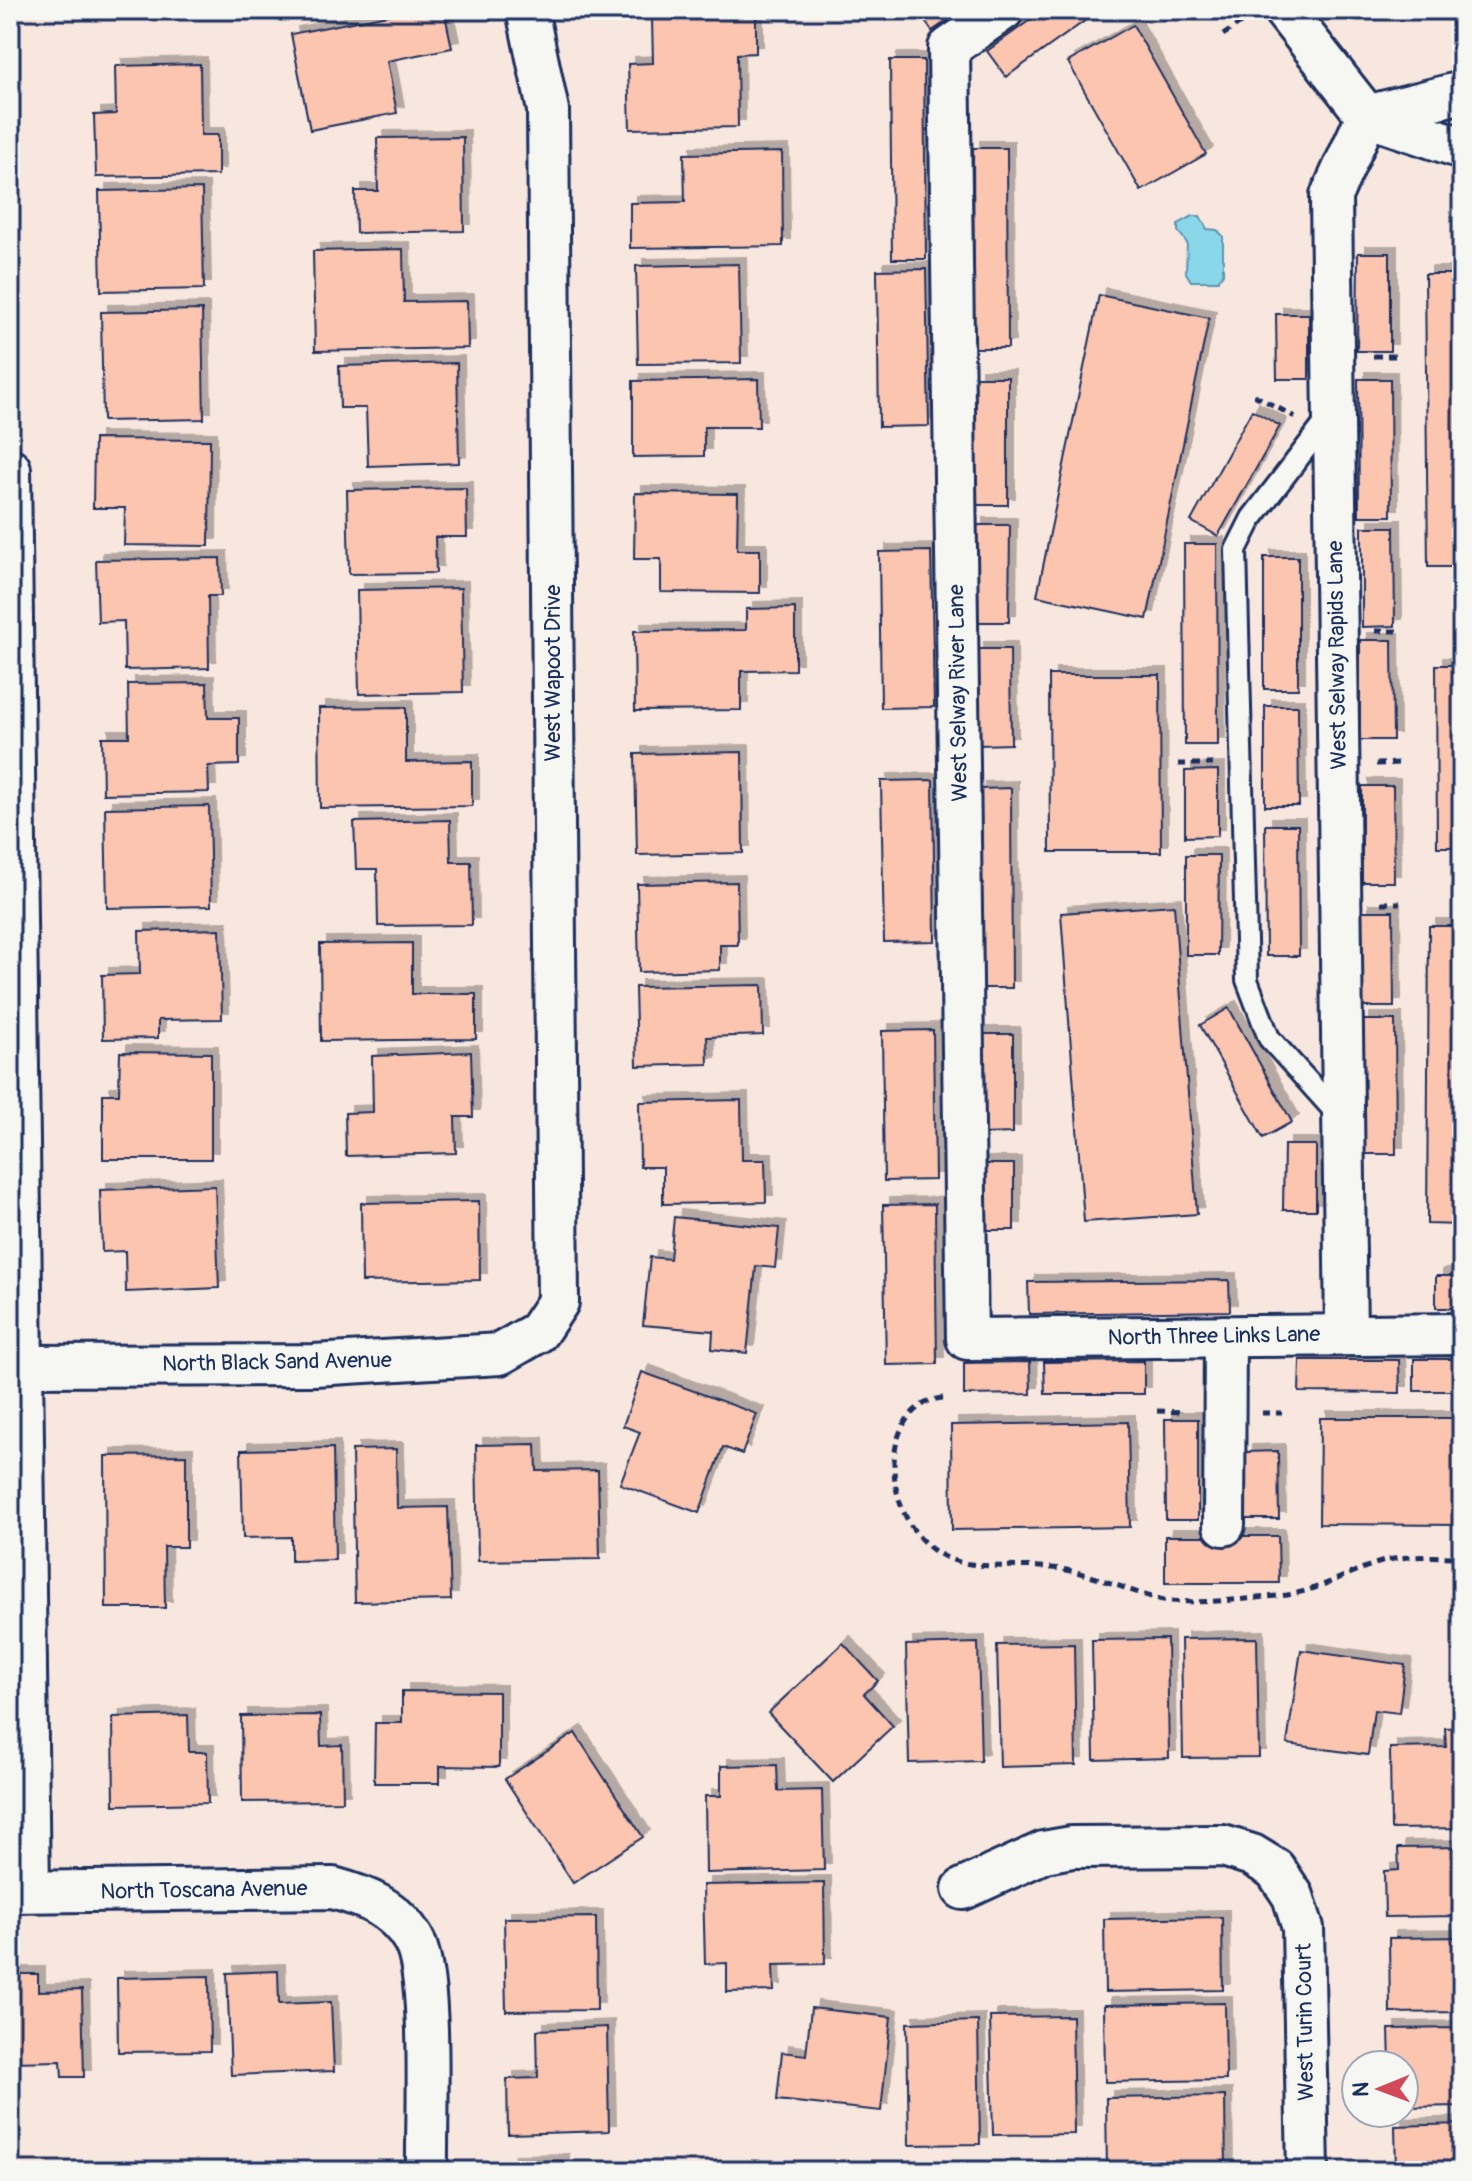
<svg xmlns="http://www.w3.org/2000/svg" width="1472" height="2181" font-family="Pangolin,sans-serif">
<defs>
<filter id="shadow"><feDropShadow dx="7" dy="-7" stdDeviation="0" flood-color="#0004"/></filter>
</defs>
<rect width="100%" height="100%" fill="#f8e7de"/>
<filter id="ink" filterUnits="userSpaceOnUse"><feTurbulence type="fractalNoise" baseFrequency=".0125" numOctaves="2"/><feDisplacementMap in="SourceGraphic" scale="16" xChannelSelector="R" yChannelSelector="G"/><feConvolveMatrix kernelMatrix="1 2 1 2 8 2 1 2 1" color-interpolation-filters="sRGB"/></filter>
<g filter="url(#ink)">
<path fill="#89d7e8" stroke="#5d94b1" stroke-width="2" d="M 1193,216 L 1200,216 L 1207,229 L 1217,230 L 1223,236 L 1223,274 L 1218,281 L 1191,281 L 1186,273 L 1187,243 L 1178,231 L 1178,224 Z"/>
<g fill="#fcc5af" stroke="#1b2f5e" stroke-width="2" filter="url(#shadow)">
<path d="M 413,10 L 444,10 L 452,48 L 387,61 L 397,113 L 310,130 L 291,34 Z"/>
<path d="M 917,10 L 963,10 L 932,31 Z"/>
<path d="M 1044,10 L 1079,10 L 1086,20 L 1006,77 L 987,51 Z"/>
<path d="M 756,16 L 756,53 L 737,54 L 738,127 L 630,129 L 628,64 L 653,63 L 652,19 Z"/>
<path d="M 1133,25 L 1206,154 L 1141,191 L 1068,62 Z"/>
<path d="M 890,60 L 924,60 L 926,259 L 892,259 Z"/>
<path d="M 200,64 L 201,135 L 218,135 L 218,175 L 96,177 L 94,115 L 116,114 L 115,66 Z"/>
<path d="M 463,137 L 464,231 L 356,233 L 355,191 L 378,191 L 377,138 Z"/>
<path d="M 973,148 L 1007,148 L 1008,348 L 974,348 Z"/>
<path d="M 782,152 L 783,246 L 630,248 L 630,203 L 685,202 L 684,154 Z"/>
<path d="M 202,189 L 204,289 L 101,291 L 99,191 Z"/>
<path d="M 403,249 L 404,302 L 467,301 L 468,348 L 315,351 L 313,251 Z"/>
<path d="M 1358,253 L 1390,253 L 1390,351 L 1357,351 Z"/>
<path d="M 739,264 L 741,363 L 638,364 L 636,266 Z"/>
<path d="M 926,269 L 929,426 L 879,427 L 877,270 Z"/>
<path d="M 1425,274 L 1462,274 L 1462,567 L 1428,567 Z"/>
<path d="M 1099,295 L 1209,318 L 1147,619 L 1037,596 Z"/>
<path d="M 202,310 L 204,419 L 103,421 L 101,312 Z"/>
<path d="M 1276,314 L 1309,314 L 1309,379 L 1277,379 Z"/>
<path d="M 457,363 L 459,463 L 368,466 L 366,408 L 340,408 L 339,366 Z"/>
<path d="M 975,377 L 1008,377 L 1008,505 L 976,505 Z"/>
<path d="M 758,379 L 759,427 L 704,427 L 704,456 L 633,457 L 633,381 Z"/>
<path d="M 1358,379 L 1390,379 L 1391,516 L 1359,516 Z"/>
<path d="M 1252,410 L 1280,426 L 1218,536 L 1191,521 Z"/>
<path d="M 94,439 L 210,440 L 209,546 L 124,545 L 125,508 L 93,508 Z"/>
<path d="M 466,488 L 467,537 L 435,537 L 436,573 L 349,574 L 347,490 Z"/>
<path d="M 635,493 L 738,494 L 737,550 L 760,550 L 760,593 L 661,592 L 661,559 L 634,559 Z"/>
<path d="M 976,525 L 1010,525 L 1009,622 L 976,622 Z"/>
<path d="M 1362,527 L 1394,527 L 1395,626 L 1362,627 Z"/>
<path d="M 1184,544 L 1217,544 L 1218,745 L 1185,745 Z"/>
<path d="M 931,551 L 934,707 L 881,708 L 879,552 Z"/>
<rect x="1264" y="557" width="34" height="132"/>
<path d="M 220,558 L 221,596 L 208,596 L 209,668 L 125,670 L 124,621 L 98,622 L 96,560 Z"/>
<path d="M 461,588 L 463,692 L 359,694 L 357,590 Z"/>
<path d="M 795,608 L 795,670 L 741,671 L 741,710 L 635,711 L 634,631 L 746,630 L 746,609 Z"/>
<path d="M 1360,640 L 1392,640 L 1393,740 L 1360,740 Z"/>
<path d="M 977,649 L 1010,649 L 1011,744 L 978,745 Z"/>
<path d="M 1436,665 L 1462,665 L 1462,847 L 1437,847 Z"/>
<path d="M 1049,675 L 1160,675 L 1161,852 L 1050,852 Z"/>
<path d="M 207,683 L 208,718 L 239,718 L 239,765 L 208,766 L 209,792 L 103,794 L 102,737 L 129,737 L 128,684 Z"/>
<path d="M 1265,706 L 1298,706 L 1299,806 L 1265,806 Z"/>
<path d="M 406,707 L 406,762 L 472,761 L 472,806 L 320,808 L 319,708 Z"/>
<path d="M 742,752 L 743,853 L 637,855 L 635,754 Z"/>
<path d="M 1218,770 L 1218,836 L 1185,837 L 1185,771 Z"/>
<path d="M 933,780 L 935,941 L 884,942 L 881,781 Z"/>
<path d="M 1362,786 L 1393,786 L 1394,882 L 1362,882 Z"/>
<path d="M 1011,788 L 1012,988 L 979,988 L 978,789 Z"/>
<path d="M 209,806 L 211,906 L 107,908 L 105,808 Z"/>
<path d="M 450,820 L 451,862 L 471,862 L 472,925 L 378,926 L 377,869 L 356,869 L 354,822 Z"/>
<path d="M 1265,825 L 1298,825 L 1299,956 L 1266,956 Z"/>
<path d="M 1186,855 L 1219,855 L 1218,955 L 1186,955 Z"/>
<path d="M 737,882 L 738,945 L 720,945 L 720,970 L 639,972 L 637,884 Z"/>
<path d="M 1174,905 L 1197,1214 L 1084,1222 L 1061,913 Z"/>
<path d="M 1362,911 L 1393,911 L 1394,1007 L 1363,1007 Z"/>
<path d="M 1429,926 L 1462,926 L 1462,1225 L 1427,1224 Z"/>
<path d="M 220,929 L 222,1019 L 158,1020 L 158,1038 L 103,1039 L 102,975 L 140,974 L 139,931 Z"/>
<path d="M 412,943 L 412,994 L 476,994 L 476,1039 L 321,1041 L 320,944 Z"/>
<path d="M 762,985 L 763,1035 L 707,1037 L 708,1064 L 637,1066 L 635,987 Z"/>
<path d="M 1229,1008 L 1292,1122 L 1263,1138 L 1200,1025 Z"/>
<path d="M 1363,1020 L 1395,1020 L 1396,1154 L 1363,1154 Z"/>
<path d="M 933,1030 L 935,1180 L 884,1181 L 882,1031 Z"/>
<path d="M 980,1034 L 1013,1034 L 1013,1133 L 981,1134 Z"/>
<path d="M 120,1052 L 211,1053 L 211,1159 L 103,1159 L 103,1094 L 119,1094 Z"/>
<path d="M 471,1052 L 473,1117 L 455,1117 L 456,1153 L 346,1156 L 345,1113 L 373,1112 L 372,1056 Z"/>
<path d="M 741,1100 L 742,1160 L 765,1160 L 766,1202 L 663,1204 L 663,1167 L 640,1167 L 639,1102 Z"/>
<path d="M 1284,1145 L 1316,1145 L 1316,1210 L 1283,1210 Z"/>
<rect x="981" y="1164" width="33" height="66"/>
<path d="M 215,1186 L 219,1288 L 126,1292 L 125,1251 L 102,1252 L 100,1190 Z"/>
<path d="M 479,1201 L 480,1280 L 362,1282 L 361,1203 Z"/>
<path d="M 935,1204 L 937,1364 L 886,1365 L 883,1205 Z"/>
<path d="M 674,1217 L 779,1228 L 775,1268 L 756,1266 L 747,1353 L 712,1349 L 713,1331 L 643,1325 L 650,1257 L 670,1259 Z"/>
<rect x="1436" y="1276" width="26" height="32"/>
<path d="M 1229,1280 L 1230,1311 L 1029,1314 L 1028,1282 Z"/>
<rect x="1414" y="1359" width="48" height="32"/>
<path d="M 1300,1360 L 1399,1360 L 1400,1393 L 1299,1392 Z"/>
<path d="M 1144,1361 L 1144,1394 L 1045,1394 L 1044,1362 Z"/>
<path d="M 1030,1362 L 1031,1394 L 964,1395 L 964,1363 Z"/>
<path d="M 642,1372 L 757,1414 L 742,1454 L 723,1447 L 699,1513 L 620,1484 L 640,1432 L 623,1426 Z"/>
<path d="M 1320,1418 L 1462,1418 L 1462,1525 L 1319,1524 Z"/>
<path d="M 1165,1419 L 1198,1419 L 1198,1520 L 1166,1520 Z"/>
<path d="M 1128,1422 L 1130,1527 L 952,1530 L 951,1425 Z"/>
<path d="M 536,1444 L 537,1471 L 598,1470 L 600,1559 L 478,1561 L 476,1445 Z"/>
<path d="M 333,1448 L 335,1560 L 291,1561 L 291,1537 L 243,1538 L 241,1450 Z"/>
<path d="M 396,1449 L 397,1508 L 448,1507 L 451,1600 L 355,1602 L 352,1450 Z"/>
<path d="M 1278,1451 L 1279,1519 L 1245,1519 L 1245,1452 Z"/>
<path d="M 186,1455 L 186,1547 L 164,1547 L 165,1608 L 106,1608 L 105,1456 Z"/>
<path d="M 1165,1536 L 1278,1536 L 1279,1583 L 1165,1583 Z"/>
<path d="M 1257,1638 L 1259,1757 L 1183,1758 L 1181,1639 Z"/>
<path d="M 1167,1639 L 1169,1758 L 1094,1760 L 1092,1640 Z"/>
<path d="M 843,1643 L 878,1681 L 864,1694 L 893,1726 L 833,1782 L 768,1713 Z"/>
<path d="M 978,1643 L 981,1761 L 909,1763 L 906,1645 Z"/>
<path d="M 1074,1644 L 1076,1765 L 1000,1767 L 997,1645 Z"/>
<path d="M 1301,1650 L 1405,1665 L 1399,1713 L 1374,1710 L 1368,1755 L 1287,1744 Z"/>
<path d="M 402,1691 L 499,1692 L 499,1767 L 440,1766 L 440,1783 L 374,1783 L 375,1723 L 402,1723 Z"/>
<path d="M 188,1715 L 189,1752 L 207,1752 L 208,1803 L 114,1805 L 113,1717 Z"/>
<path d="M 320,1715 L 321,1746 L 342,1745 L 343,1801 L 242,1802 L 241,1716 Z"/>
<path d="M 1462,1727 L 1462,1828 L 1391,1829 L 1390,1748 L 1446,1747 L 1445,1728 Z"/>
<path d="M 575,1733 L 643,1837 L 573,1883 L 505,1779 Z"/>
<path d="M 777,1765 L 778,1791 L 822,1790 L 824,1870 L 706,1873 L 705,1796 L 721,1796 L 721,1766 Z"/>
<path d="M 1462,1847 L 1462,1916 L 1385,1917 L 1384,1871 L 1399,1870 L 1398,1848 Z"/>
<path d="M 824,1883 L 825,1964 L 773,1965 L 774,1991 L 727,1992 L 727,1963 L 705,1964 L 703,1885 Z"/>
<path d="M 596,1917 L 597,2010 L 506,2011 L 504,1918 Z"/>
<path d="M 1222,1917 L 1223,1990 L 1105,1992 L 1104,1919 Z"/>
<path d="M 1462,1937 L 1462,2012 L 1390,2013 L 1389,1938 Z"/>
<path d="M 278,1971 L 279,2004 L 331,2002 L 334,2071 L 231,2075 L 227,1973 Z"/>
<path d="M 10,1974 L 38,1974 L 38,1991 L 82,1990 L 84,2077 L 62,2077 L 61,2061 L 10,2062 Z"/>
<path d="M 209,1976 L 210,2051 L 118,2052 L 117,1978 Z"/>
<path d="M 1225,2003 L 1226,2080 L 1105,2082 L 1104,2005 Z"/>
<path d="M 811,2008 L 891,2017 L 881,2111 L 777,2100 L 782,2052 L 806,2055 Z"/>
<path d="M 1072,2016 L 1074,2134 L 993,2135 L 990,2017 Z"/>
<path d="M 978,2021 L 980,2144 L 909,2145 L 907,2023 Z"/>
<path d="M 607,2027 L 609,2131 L 508,2134 L 507,2079 L 538,2078 L 537,2030 Z"/>
<path d="M 1462,2028 L 1462,2106 L 1404,2107 L 1404,2065 L 1390,2065 L 1389,2029 Z"/>
<path d="M 1225,2096 L 1226,2171 L 1107,2171 L 1106,2098 Z"/>
<path d="M 1462,2124 L 1462,2171 L 1396,2171 L 1395,2126 Z"/>
<path d="M 562,2161 L 562,2171 L 508,2171 L 508,2162 Z"/>
</g>
<g fill="none" stroke-linecap="round" stroke-linejoin="round">
<g stroke="#1b2f5e" stroke-width="26">
<path id="lane" d="M 1329,418 L 1252,518 L 1236,550 L 1247,980 L 1269,1038 L 1340,1117"/>
</g>
<g stroke="#1b2f5e" stroke-width="46">
<g id="street">
<path d="M 1003,10 L 949,48 L 967,1339 L 1462,1334"/>
<path d="M 1284,10 L 1367,116 L 1331,196 L 1346,1335"/>
<path d="M 1367,116 L 1462,148"/>
<path d="M 1367,116 L 1462,92"/>
<path d="M 10,469 L 29,1891"/>
<path d="M 10,1366 L 314,1365 L 500,1354 L 538,1332 L 558,1302 L 548,110 L 527,10"/>
<path d="M 1224,1525 L 1225,1336"/>
<path d="M 963,1889 L 1044,1852 L 1072,1847 L 1223,1846 L 1252,1855 L 1275,1869 L 1293,1896 L 1303,1928 L 1308,2171"/>
<path d="M 10,1892 L 333,1888 C 366,1897 395,1908 413,1939 C 434,1974 426,2123 427,2171"/>
</g>
</g>
<g stroke="#1b2f5e" stroke-width="5" stroke-dasharray="8 6" stroke-linecap="butt">
<path d="M 1223,35 L 1245,20"/>
<path d="M 1373,356 L 1396,356"/>
<path d="M 1254,395 L 1295,417"/>
<path d="M 1375,631 L 1398,631"/>
<path d="M 1178,764 L 1213,764"/>
<path d="M 1376,764 L 1399,763"/>
<path d="M 1381,903 L 1400,903"/>
<path d="M 943,1398 C 869,1406 881,1548 964,1563 C 995,1569 1029,1564 1061,1569 C 1094,1574 1127,1591 1159,1599 C 1188,1606 1256,1598 1287,1595 C 1320,1590 1346,1573 1378,1563 C 1405,1554 1434,1557 1462,1557"/>
<path d="M 1157,1411 L 1184,1412"/>
<path d="M 1262,1413 L 1282,1413"/>
</g>
<use href="#lane" stroke="#f6f6f2" stroke-width="20"/>
<use href="#street" stroke="#f6f6f2" stroke-width="40"/>
</g>
</g>
<g text-anchor="middle" dominant-baseline="central" stroke-width="6" stroke-linejoin="round" paint-order="stroke">
<g font-size="22" fill="#1b2f5e" stroke="#f6f6f2">
<text transform="translate(1337 655) rotate(-91)">West Selway Rapids Lane</text>
<text transform="translate(553 673) rotate(-90)">West Wapoot Drive</text>
<text transform="translate(958 693) rotate(-91)">West Selway River Lane</text>
<text transform="translate(1214 1336) rotate(-1)">North Three Links Lane</text>
<text transform="translate(277 1362) rotate(-1)">North Black Sand Avenue</text>
<text transform="translate(204 1890) rotate(-1)">North Toscana Avenue</text>
<text transform="translate(1305 2022) rotate(-91)">West Turin Court</text>
</g>
</g>
<rect width="1472" height="2181" fill="none" stroke="#f6f6f2" stroke-width="40"/>
<rect x="20" y="20" width="1432" height="2141" fill="none" stroke="#1b2f5e" stroke-width="3" filter="url(#ink)"/>
<g transform="translate(1380 2089) rotate(269)"><circle r="38" fill="#f6f6f2" stroke="#9ea6b7" stroke-width="2"/>
<path d="M0-6L14 30L0 20L-14 30Z" fill="#d1495b"/>
<text y="-12" font-size="22" font-weight="bold" text-anchor="middle" fill="#1b2f5e">N</text>
</g>
</svg>
